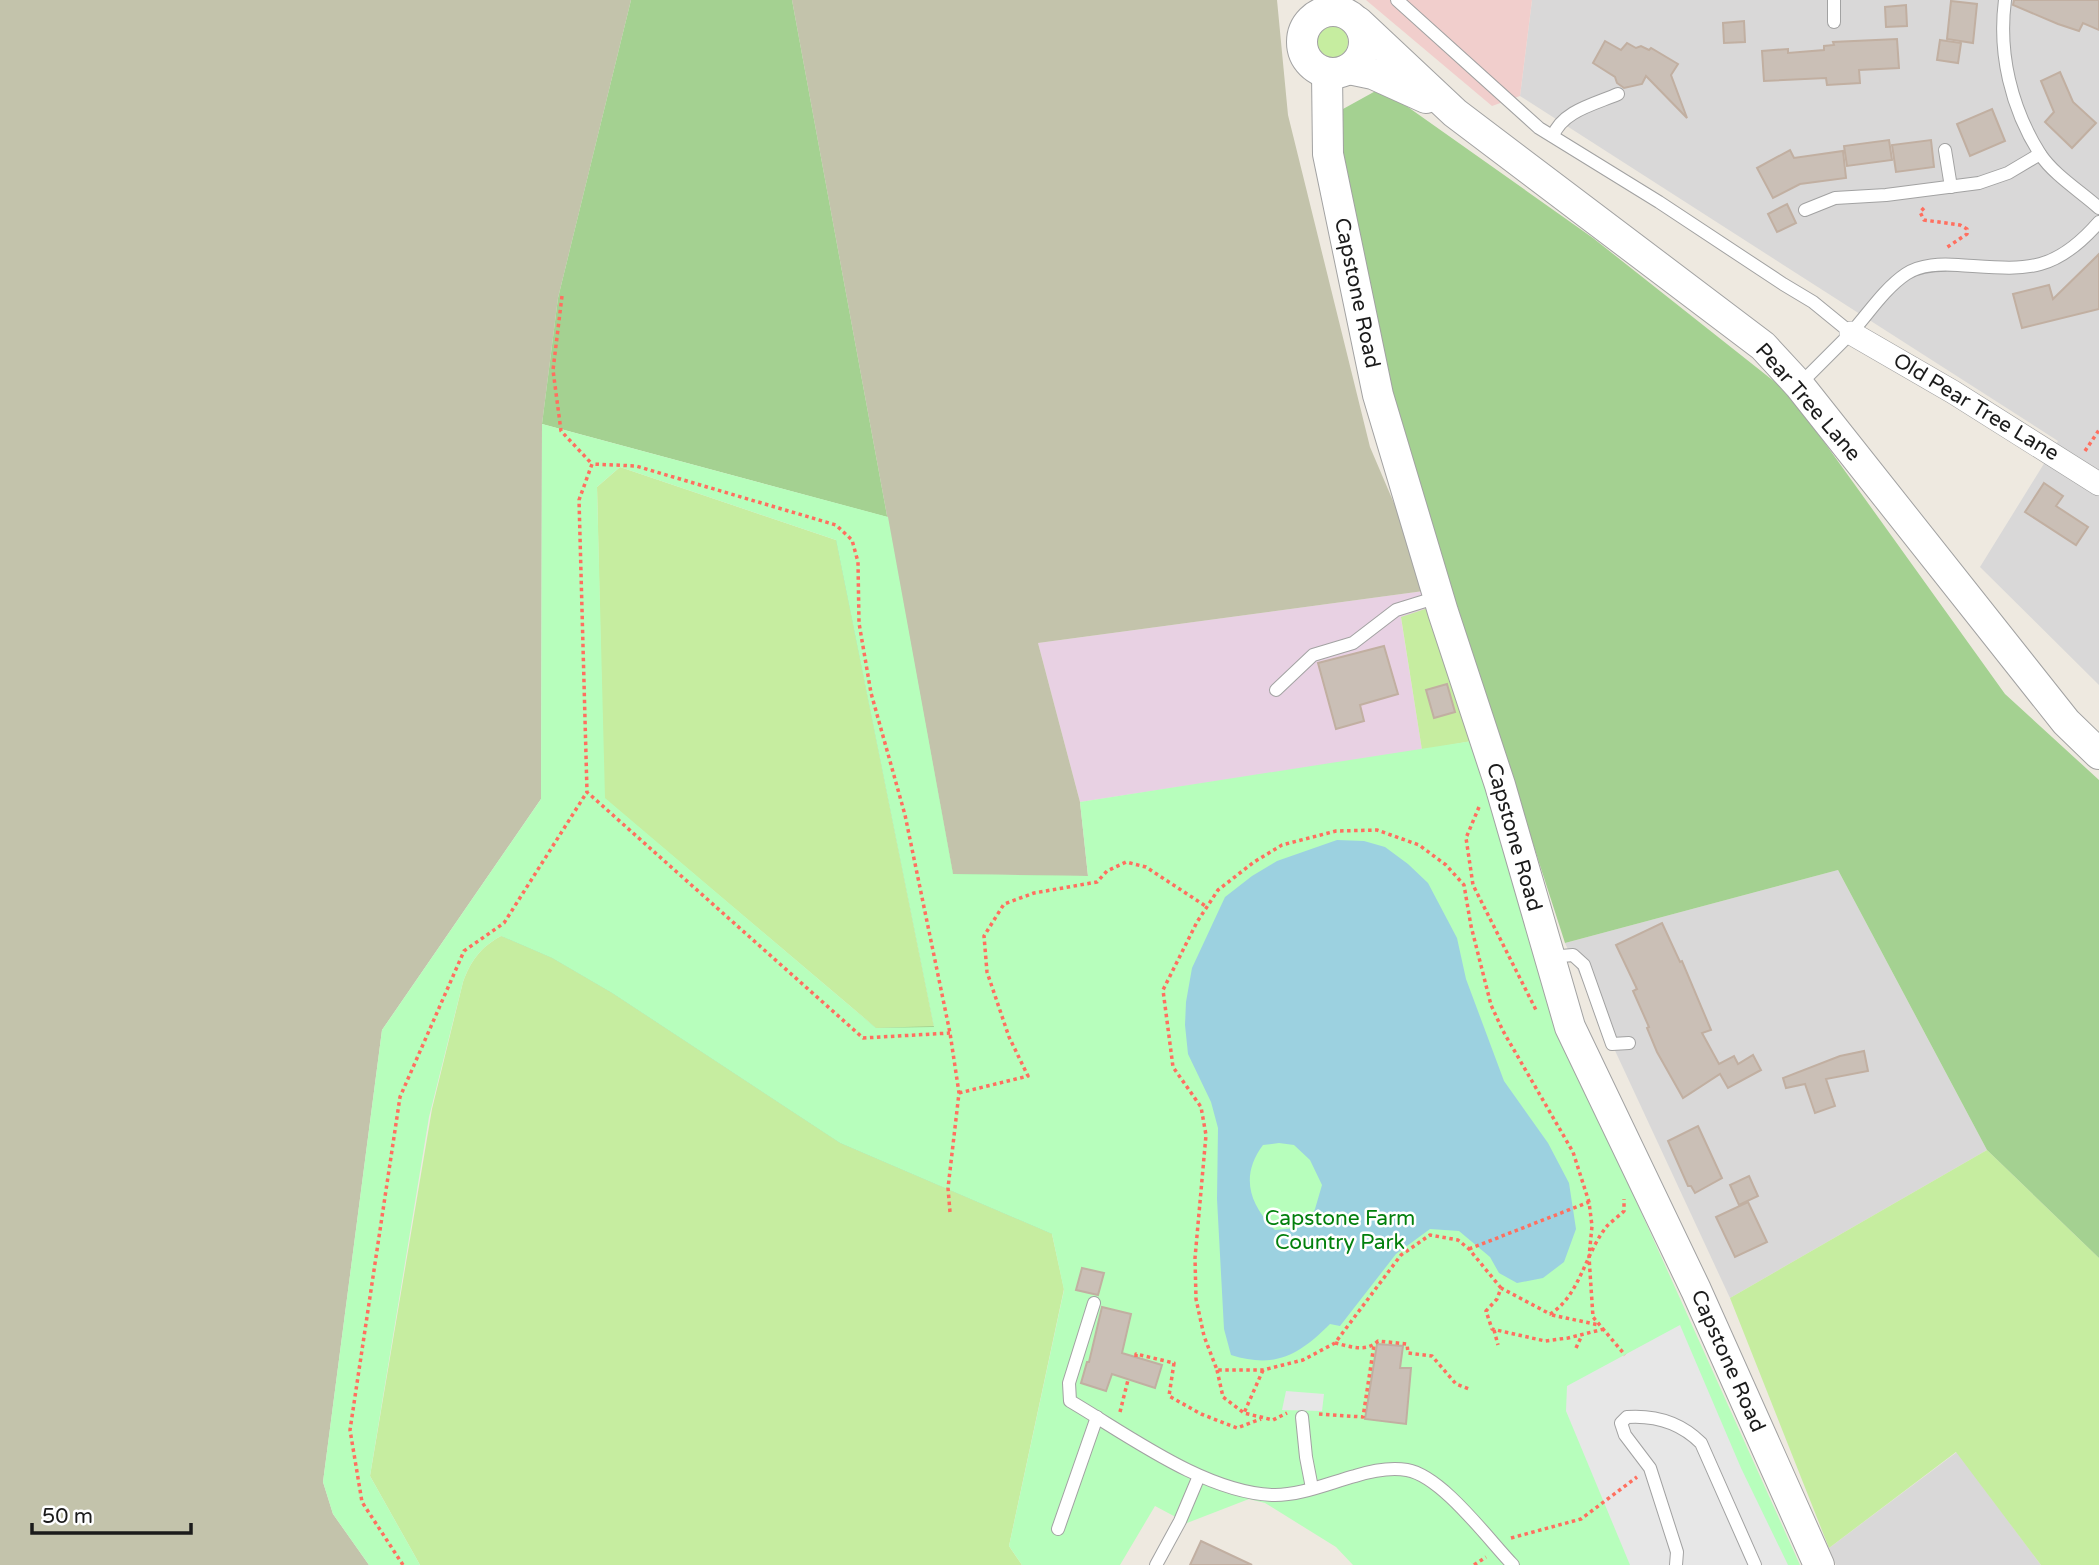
<svg xmlns="http://www.w3.org/2000/svg" width="2099" height="1565" font-family="'Varela Round',sans-serif">
<rect width="100%" height="100%" fill="#eee9e0"/>
<g fill="#d9d8d8">
<path d="M 1532,0 L 2099,0 L 2099,685 L 1980,567 L 2058,441 L 1520,96 Z"/>
<path d="M 1838,870 L 1987,1150 L 1730,1298 L 1565,943 Z"/>
<path d="M 1957,1452 L 2041,1565 L 1836,1565 L 1829,1548 Z"/>
</g>
<path fill="#f1cecc" d="M 1366,0 L 1532,0 L 1520,96 L 1492,106 Z"/>
<path fill="#e8d1e3" d="M 1431,590 L 1437,605 L 1401,618 L 1422,750 L 1080,802 L 1038,643 Z"/>
<g fill="#c3c3ab">
<path d="M 0,0 L 631,0 L 558,298 L 542,424 L 541,799 L 382,1030 L 323,1482 L 333,1514 L 369,1565 L 0,1565 Z"/>
<path d="M 792,0 L 1277,0 L 1288,115 L 1370,447 L 1431,590 L 1038,643 L 1080,802 L 1088,876 L 953,874 Z"/>
</g>
<g fill="#c6eda0" fill-rule="evenodd">
<circle cx="1330" cy="42" r="18"/>
<path d="M 620,467 L 836,540 L 934,1027 L 876,1028 L 604,798 L 597,487 Z"/>
<path d="M 1437,605 L 1472,741 L 1422,750 L 1401,617 ZM 1447,684 L 1455,711 L 1435,717 L 1426,690 Z"/>
<path d="M 501,936 L 552,958 L 612,993 L 840,1143 L 1052,1234 L 1064,1289 L 1009,1546 L 1022,1565 L 420,1565 L 370,1476 L 432,1109 L 463,982 C 471,960 481,947 501,936 Z"/>
<path d="M 1987,1150 L 2099,1258 L 2099,1565 L 2041,1565 L 1956,1452 L 1829,1548 L 1730,1298 Z"/>
</g>
<g fill="#a4d191">
<path d="M 631,0 L 792,0 L 953,874 L 1088,876 L 1123,836 L 1052,1234 L 840,1143 L 612,993 L 552,958 L 501,936 L 827,988 L 876,1028 L 934,1026 L 836,540 L 887,517 L 542,424 L 558,298 Z"/>
<path d="M 1381,88 L 1593,238 L 1789,393 L 2005,694 L 2099,780 L 2099,1258 L 1987,1150 L 1838,870 L 1565,943 L 1405,446 L 1338,172 L 1343,109 Z"/>
</g>
<path fill="#b7febc" fill-rule="evenodd" d="M 542,424 L 888,517 L 953,874 L 1088,876 L 1080,802 L 1472,741 L 1560,1032 L 1800,1565 L 1353,1565 L 1336,1547 L 1265,1503 L 1249,1499 L 1187,1523 L 1155,1506 L 1120,1565 L 1022,1565 L 1009,1546 L 1064,1290 L 1052,1234 L 840,1143 L 612,993 L 552,958 L 501,936 C 481,947 471,960 463,982 L 429,1117 L 370,1476 L 420,1565 L 369,1565 L 333,1514 L 323,1482 L 382,1030 L 541,799 ZM 620,467 L 836,540 L 934,1027 L 876,1028 L 605,798 L 597,487 Z"/>
<g fill="#e7e7e7">
<path d="M 1680,1325 L 1741,1468 L 1788,1565 L 1630,1565 L 1566,1411 L 1567,1386 Z"/>
<path d="M 1286,1391 L 1324,1394 L 1322,1411 L 1282,1410 Z"/>
</g>
<path fill="#9cd1e0" fill-rule="evenodd" d="M 1337,840 L 1364,841 L 1385,847 L 1408,864 L 1428,883 L 1457,938 L 1466,979 L 1504,1081 L 1548,1143 L 1569,1183 L 1576,1229 L 1564,1262 L 1543,1278 L 1517,1283 L 1499,1273 L 1490,1257 L 1459,1231 L 1430,1229 L 1396,1254 L 1340,1326 L 1330,1324 C 1299,1355 1275,1369 1231,1355 L 1224,1329 L 1217,1199 L 1218,1128 L 1211,1102 L 1188,1054 L 1185,1025 L 1186,1002 L 1192,968 L 1225,897 L 1252,876 L 1277,861 ZM 1279,1143 L 1294,1145 L 1310,1160 L 1322,1185 L 1315,1209 L 1308,1224 L 1297,1228 L 1275,1230 C 1249,1204 1240,1176 1263,1145 Z"/>
<g fill="#cabfb6" stroke="#c1afa1" stroke-width="2">
<path d="M 2014,0 L 2099,0 L 2099,30 L 2083,23 L 2079,31 L 2058,24 L 2013,5 Z"/>
<path d="M 1951,1 L 1977,4 L 1973,43 L 1947,39 Z"/>
<path d="M 1906,5 L 1907,26 L 1886,27 L 1885,7 Z"/>
<path d="M 1744,21 L 1745,42 L 1724,43 L 1723,23 Z"/>
<path d="M 1897,39 L 1899,68 L 1859,70 L 1860,83 L 1827,85 L 1826,78 L 1764,81 L 1762,51 L 1788,49 L 1788,53 L 1824,50 L 1824,46 L 1834,45 L 1833,42 Z"/>
<path d="M 1940,40 L 1961,43 L 1958,63 L 1937,60 Z"/>
<path d="M 1605,41 L 1621,50 L 1627,43 L 1636,48 L 1641,46 L 1649,50 L 1651,48 L 1678,64 L 1671,75 L 1687,118 L 1646,76 L 1642,84 L 1624,88 L 1617,83 L 1615,77 L 1593,63 Z"/>
<path d="M 2060,72 L 2073,102 L 2096,123 L 2072,148 L 2045,122 L 2054,112 L 2041,81 Z"/>
<path d="M 1992,109 L 2005,141 L 1970,156 L 1957,124 Z"/>
<path d="M 1889,140 L 1892,160 L 1847,166 L 1844,146 Z"/>
<path d="M 1931,140 L 1934,167 L 1896,172 L 1892,145 Z"/>
<path d="M 1790,150 L 1794,158 L 1843,151 L 1846,178 L 1800,184 L 1773,198 L 1757,168 Z"/>
<path d="M 1787,204 L 1796,223 L 1777,232 L 1768,214 Z"/>
<path d="M 2099,254 L 2099,309 L 2022,328 L 2013,294 L 2049,285 L 2053,299 Z"/>
<path d="M 2044,483 L 2063,496 L 2056,506 L 2088,527 L 2076,545 L 2025,512 Z"/>
<path d="M 1384,646 L 1398,694 L 1360,705 L 1364,721 L 1336,729 L 1318,663 Z"/>
<path d="M 1447,684 L 1455,712 L 1434,718 L 1426,690 Z"/>
<path d="M 1662,923 L 1680,962 L 1682,961 L 1711,1030 L 1702,1033 L 1719,1064 L 1734,1056 L 1738,1064 L 1753,1055 L 1761,1070 L 1728,1088 L 1720,1074 L 1683,1098 L 1657,1052 L 1647,1028 L 1649,1027 L 1633,991 L 1637,989 L 1616,945 Z"/>
<path d="M 1864,1051 L 1868,1071 L 1826,1079 L 1835,1106 L 1815,1113 L 1805,1084 L 1786,1088 L 1783,1078 L 1840,1056 Z"/>
<path d="M 1698,1126 L 1722,1178 L 1695,1193 L 1691,1186 L 1688,1186 L 1668,1141 Z"/>
<path d="M 1749,1176 L 1758,1196 L 1739,1205 L 1730,1185 Z"/>
<path d="M 1748,1202 L 1767,1242 L 1735,1257 L 1716,1217 Z"/>
<path d="M 1082,1268 L 1104,1273 L 1098,1295 L 1076,1290 Z"/>
<path d="M 1102,1307 L 1131,1314 L 1122,1353 L 1162,1365 L 1155,1388 L 1112,1374 L 1106,1391 L 1081,1383 L 1087,1362 L 1089,1362 Z"/>
<path d="M 1377,1344 L 1403,1346 L 1400,1368 L 1411,1368 L 1406,1424 L 1365,1419 Z"/>
<path d="M 1201,1541 L 1252,1565 L 1190,1565 Z"/>
</g>
<g fill="none" stroke-linecap="round" stroke-linejoin="round">
<g stroke="#a2a2a2" stroke-width="14">
<g id="service">
<path d="M 1397,0 L 1539,128 L 1659,202 L 1783,284 L 1813,302 L 1851,333 L 1799,385"/>
<path d="M 2005,0 C 1998,53 2011,108 2040,154 C 2054,175 2080,191 2099,208"/>
<path d="M 1834,22 L 1834,0"/>
<path d="M 1553,136 C 1562,111 1595,104 1618,94"/>
<path d="M 1945,150 L 1951,187"/>
<path d="M 1805,210 L 1835,198 L 1886,195 L 1979,183 L 2008,173 L 2040,154"/>
<path d="M 1851,333 C 1868,314 1885,288 1906,274 C 1921,264 1941,264 1958,265 C 2023,269 2052,276 2099,222"/>
<path d="M 1276,690 L 1313,655 L 1353,643 L 1396,610 L 1438,597"/>
<path d="M 1550,957 L 1573,955 L 1584,965 L 1612,1044 L 1629,1043"/>
<path d="M 1094,1303 L 1069,1383 L 1070,1401 C 1128,1435 1204,1492 1272,1495 C 1299,1496 1329,1483 1355,1476 C 1371,1471 1389,1467 1407,1470 C 1442,1476 1488,1539 1513,1565"/>
<path d="M 1302,1417 L 1306,1457 L 1312,1488"/>
<path d="M 1058,1529 L 1097,1417"/>
<path d="M 1156,1565 L 1180,1521 L 1199,1476"/>
<path d="M 1676,1565 L 1677,1552 L 1650,1468 L 1625,1435 L 1621,1423 L 1627,1417 C 1656,1415 1681,1423 1701,1443 L 1755,1565"/>
</g>
</g>
<g stroke="#a2a2a2" stroke-width="24">
<path id="minor" d="M 1851,333 L 1953,392 L 2099,484"/>
</g>
<g stroke="#a2a2a2" stroke-width="32">
<g id="tertiary">
<circle cx="1333" cy="42" r="31"/>
<path d="M 1358,22 L 1455,113 L 1763,346 L 1799,385 L 2066,722 L 2099,754"/>
<path d="M 1349,69 L 1373,74 L 1426,98"/>
<path d="M 1327,73 L 1328,154 L 1378,395 L 1443,612 L 1500,785 L 1570,1027 L 1696,1290 L 1819,1565"/>
</g>
</g>
<g stroke="#ff6f5f" stroke-width="3.5" stroke-dasharray="3.5 3.5" stroke-linecap="butt">
<path d="M 1924,208 L 1920,212 L 1924,220 L 1960,225 L 1967,229 L 1967,234 L 1946,248"/>
<path d="M 562,296 L 553,370 L 561,431 L 592,464"/>
<path d="M 2085,451 L 2099,430"/>
<path d="M 1479,807 L 1466,838 L 1473,885 L 1537,1012"/>
<path d="M 959,1093 L 1028,1076 L 1009,1037 L 987,972 L 984,936 L 1004,904 L 1034,893 L 1097,882 L 1107,871 L 1126,862 L 1146,867 L 1207,907"/>
<path d="M 950,1212 L 948,1188 L 959,1093 L 950,1033 L 905,815 L 871,693 L 859,623 L 858,562 L 852,540 L 836,525 L 636,466 L 592,464 L 579,500 L 587,792 L 863,1038 L 950,1033"/>
<path d="M 1469,1249 L 1589,1202"/>
<path d="M 1501,1288 L 1469,1249 L 1458,1240 L 1430,1235 L 1401,1255 L 1335,1343 L 1303,1360 L 1263,1370 L 1217,1370 L 1204,1336 L 1196,1299 L 1195,1258 L 1206,1135 L 1201,1107 L 1173,1067 L 1163,990 L 1197,922 L 1218,890 L 1254,862 L 1282,845 L 1336,831 L 1377,830 L 1419,845 L 1446,865 L 1464,885 L 1471,926 L 1491,1005 L 1503,1031 L 1573,1152 L 1589,1202 L 1592,1226 L 1589,1257 L 1593,1317 L 1625,1355"/>
<path d="M 1552,1315 L 1599,1325"/>
<path d="M 1604,1329 L 1568,1338 L 1545,1341 L 1492,1329 L 1486,1311 L 1497,1299 L 1501,1288 L 1550,1314 C 1580,1296 1585,1253 1607,1226 C 1612,1221 1619,1216 1624,1211 L 1624,1199"/>
<path d="M 1494,1330 L 1498,1345"/>
<path d="M 1335,1343 C 1349,1346 1366,1353 1378,1341 L 1407,1344 L 1408,1353 L 1432,1356 L 1456,1384 L 1469,1389"/>
<path d="M 1576,1348 L 1582,1335"/>
<path d="M 1136,1357 L 1136,1354 L 1174,1363 L 1169,1396 L 1201,1414 L 1237,1428 L 1261,1419"/>
<path d="M 1217,1370 L 1223,1397 L 1244,1413"/>
<path d="M 1263,1370 L 1244,1413 L 1273,1420 L 1287,1413"/>
<path d="M 1120,1412 L 1128,1380"/>
<path d="M 1319,1414 L 1363,1417 L 1374,1345"/>
<path d="M 1511,1538 L 1581,1519 L 1637,1477"/>
<path d="M 403,1565 L 362,1502 L 350,1430 L 400,1097 L 464,951 L 504,923 L 587,792"/>
<path d="M 1474,1565 L 1486,1557"/>
</g>
<use href="#service" stroke="#fff" stroke-width="12"/>
<use href="#minor" stroke="#fff" stroke-width="23"/>
<use href="#tertiary" stroke="#fff" stroke-width="30"/>
</g>
<g text-anchor="middle" dominant-baseline="central" stroke-width="5" stroke-linejoin="round" paint-order="stroke">
<g font-size="21" fill="#1b1b1b" stroke="#fff">
<text transform="translate(1357 293) rotate(78)">Capstone Road</text>
<text transform="translate(1808 402) rotate(49)">Pear Tree Lane</text>
<text transform="translate(1976 407) rotate(31)">Old Pear Tree Lane</text>
<text transform="translate(1514 837) rotate(74)">Capstone Road</text>
<text transform="translate(1728 1361) rotate(66)">Capstone Road</text>
</g>
<g font-size="21" fill="#03800d" stroke="#fff">
<text x="1340" y="1218">Capstone Farm<tspan x="1340" dy="24">Country Park</tspan></text>
</g>
</g>
<path d="M32 1523v10h159v-10" fill="none" stroke="#1b1b1b" stroke-width="3.5"/>
<text x="42" y="1523" font-size="21" fill="#1b1b1b" stroke="#ffffff" stroke-width="5" paint-order="stroke">50 m</text>
</svg>
